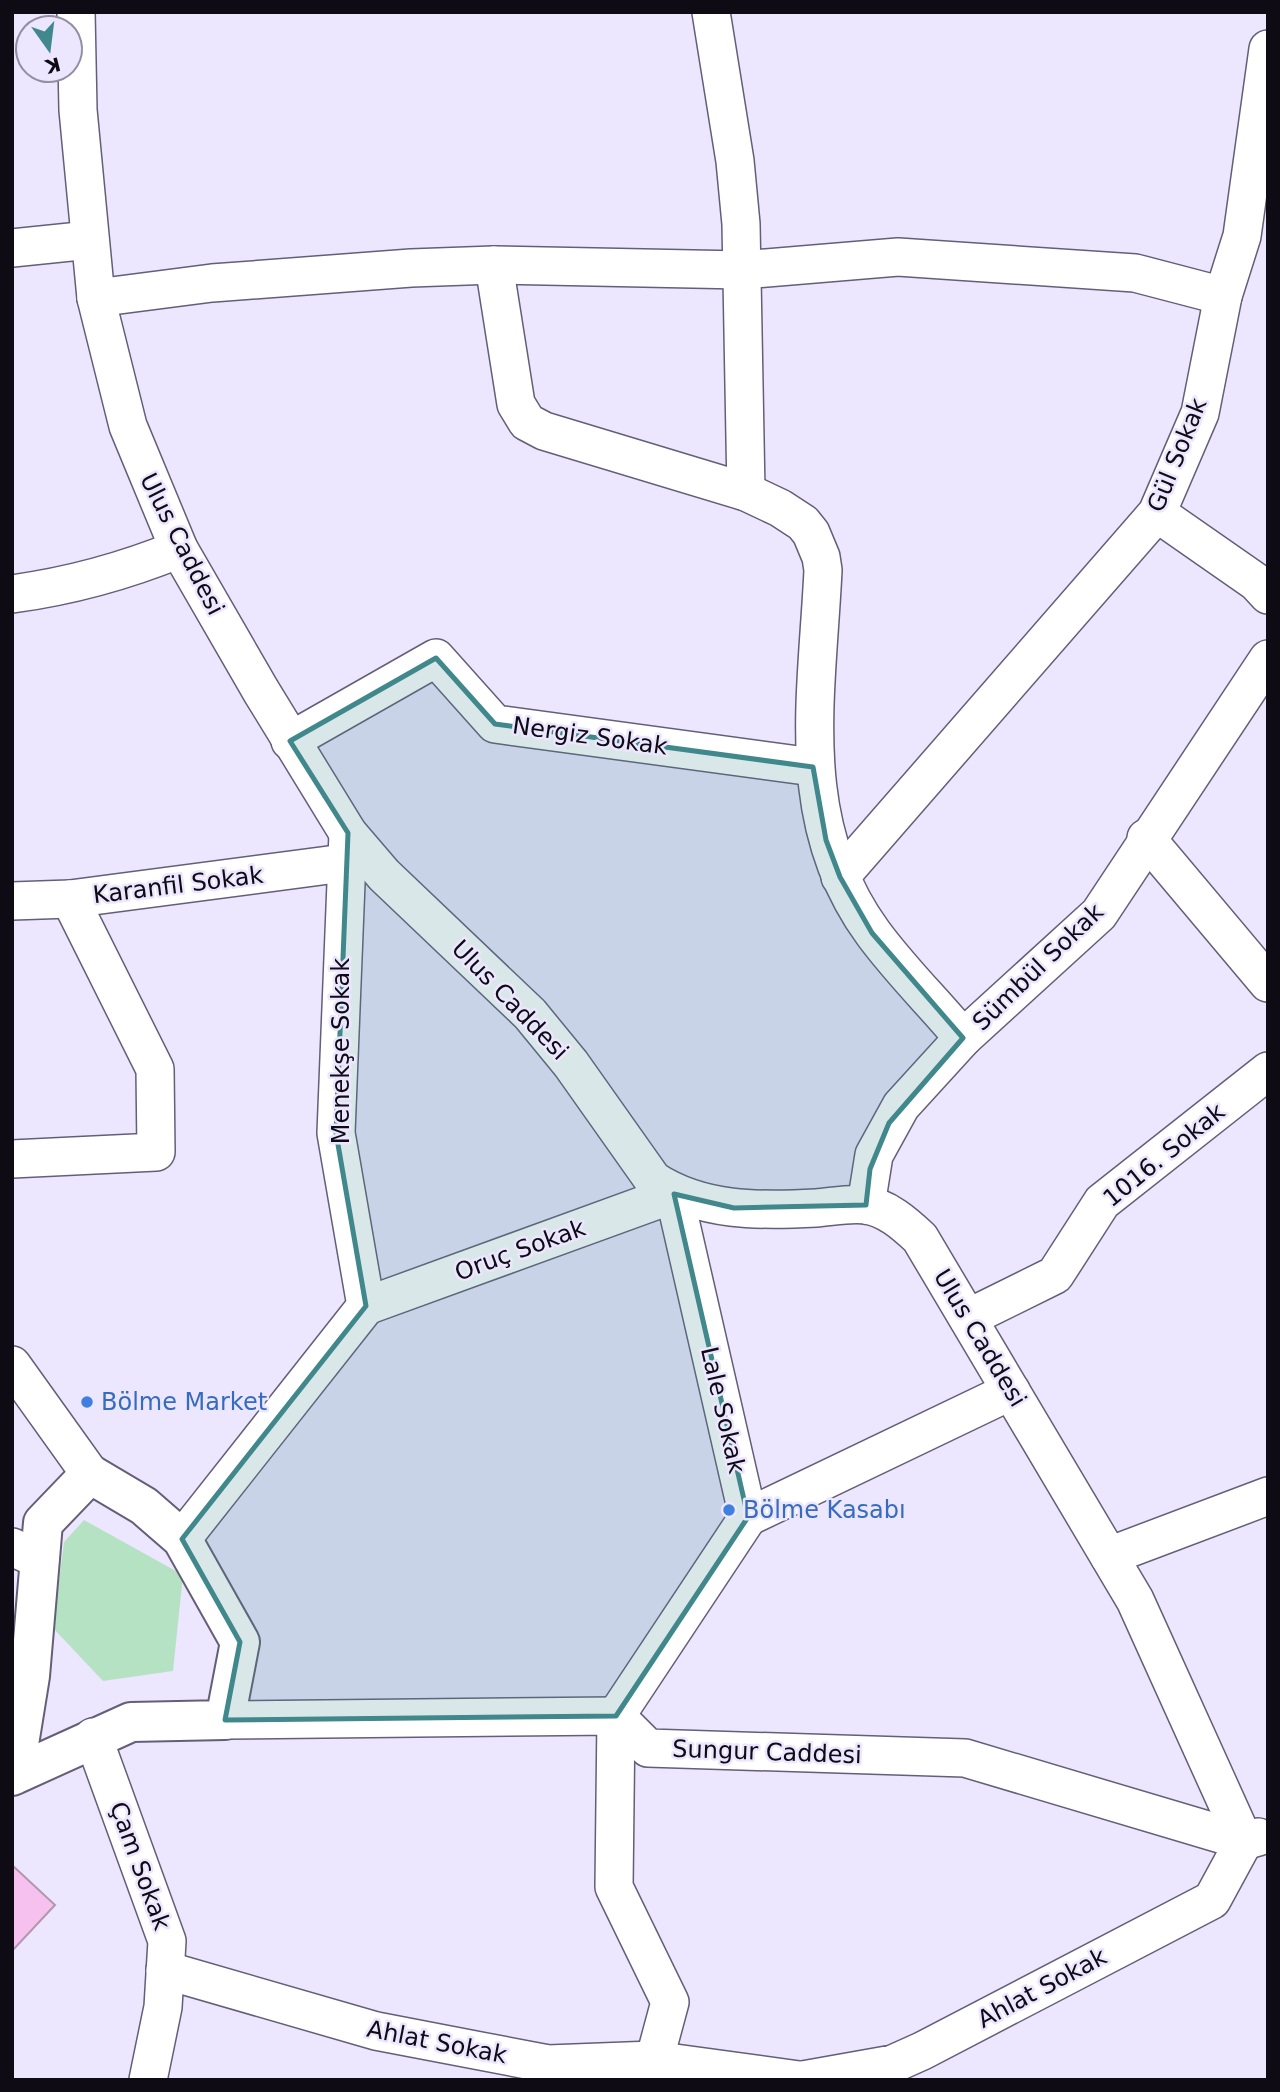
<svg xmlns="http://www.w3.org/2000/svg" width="1280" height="2092" font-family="'DejaVu Sans',sans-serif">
<rect width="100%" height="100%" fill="#ece6fe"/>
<path fill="#b6e2c4" d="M 84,1520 L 183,1575 L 173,1671 L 103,1681 L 53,1628 L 64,1542 Z"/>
<path fill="#f6c1ef" stroke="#b198ad" stroke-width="2" d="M 12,1865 L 55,1905 L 12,1951 Z"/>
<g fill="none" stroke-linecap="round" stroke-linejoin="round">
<g stroke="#645e77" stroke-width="40">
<g id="street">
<path d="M 76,12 L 78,110 L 96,298 L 128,426 L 179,549 L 261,691 L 348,833 L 384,875 L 530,1014 L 571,1064 L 653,1180 C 702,1212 759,1211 816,1208 C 831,1207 849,1203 865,1205 C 886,1207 905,1224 920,1238 L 1135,1600 L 1244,1841 L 1212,1900 L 922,2051 L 893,2064 L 803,2080"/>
<path d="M 711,12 L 735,161 L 741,224 L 746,492"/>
<path d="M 12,248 L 90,240"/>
<path d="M 494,265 L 516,404 L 527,422 L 544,431 L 746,492 L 780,508 L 803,523 L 811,533 L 821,557 L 823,570 C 817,697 792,823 873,933 C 900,970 934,1003 963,1038"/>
<path d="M 96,298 L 212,283 L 411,268 L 494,265 L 742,270 L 898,257 L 1135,273 L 1223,296"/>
<path d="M 1157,513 L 1256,582 L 1268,595"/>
<path d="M 12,594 C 71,586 125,571 179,549"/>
<path d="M 290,741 L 436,658 L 495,724 L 813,767"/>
<path d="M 1146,838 L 1268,983"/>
<path d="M 840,877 L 1157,513 L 1200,413 L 1223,296 L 1242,236 L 1268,49"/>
<path d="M 12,901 L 70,899 L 344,863"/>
<path d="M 12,1159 L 156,1152 L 155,1069 L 70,899"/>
<path d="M 866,1205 L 874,1155 L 901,1106 L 963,1038 L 1099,914 L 1268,659"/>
<path d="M 366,1306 L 674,1194 L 748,1517 L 616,1716 L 614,1887 L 670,2002 L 649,2080"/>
<path d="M 968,1318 L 1055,1275 L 1102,1202 L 1268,1071"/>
<path d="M 12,1365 L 90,1474"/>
<path d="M 748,1517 L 1011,1391"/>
<path d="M 182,1539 L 366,1306 L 336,1133 L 348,833"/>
<path d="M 12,1547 L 40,1560"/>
<path d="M 1109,1556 L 1268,1496"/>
<path d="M 225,1720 L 616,1716 L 648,1748 L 965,1758 L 1244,1841 L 1258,1837"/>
<path d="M 93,1737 L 167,1941 L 163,2007 L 148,2080"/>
<path d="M 165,1970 L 376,2031 L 548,2064 L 653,2060 L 799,2080"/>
</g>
</g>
<g stroke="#645e77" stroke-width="42">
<path id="secondary" d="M 12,1776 L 14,1775 L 131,1722 L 225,1720 L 240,1642 L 182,1539 L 144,1506 L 90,1474 L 43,1523 L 30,1676 L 14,1775"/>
</g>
<use href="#street" stroke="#fff" stroke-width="37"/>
<use href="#secondary" stroke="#fff" stroke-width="38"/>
</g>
<path fill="#40888b" fill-opacity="0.2" stroke="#40888b" stroke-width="5" stroke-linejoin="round" d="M 436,658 L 495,724 L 813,767 L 826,840 L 840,877 L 872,933 L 963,1038 L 889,1123 L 870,1169 L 866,1205 L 734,1208 L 674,1194 L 748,1517 L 616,1716 L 225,1720 L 240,1642 L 182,1539 L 366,1306 L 336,1133 L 348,833 L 290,741 Z"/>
<g fill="#3f7fe0" stroke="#ece6fe" stroke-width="2.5">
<circle cx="87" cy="1402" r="7"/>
<circle cx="729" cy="1510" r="7"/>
</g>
<g text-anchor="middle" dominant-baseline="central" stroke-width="5" stroke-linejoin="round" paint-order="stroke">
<g font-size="24" fill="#0e0b15" stroke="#ece6fe">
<text transform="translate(1177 455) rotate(-68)">Gül Sokak</text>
<text transform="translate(182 544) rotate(63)">Ulus Caddesi</text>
<text transform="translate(590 736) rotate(8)">Nergiz Sokak</text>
<text transform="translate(178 885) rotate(-7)">Karanfil Sokak</text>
<text transform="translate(1038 967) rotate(-44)">Sümbül Sokak</text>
<text transform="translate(510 1000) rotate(46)">Ulus Caddesi</text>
<text transform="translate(341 1051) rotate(-90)">Menekşe Sokak</text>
<text transform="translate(1164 1155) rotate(-39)">1016. Sokak</text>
<text transform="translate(520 1250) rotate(-20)">Oruç Sokak</text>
<text transform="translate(980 1338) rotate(59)">Ulus Caddesi</text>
<text transform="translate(723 1410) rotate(77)">Lale Sokak</text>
<text transform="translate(767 1752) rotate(2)">Sungur Caddesi</text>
<text transform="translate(140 1866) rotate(70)">Çam Sokak</text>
<text transform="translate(1042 1988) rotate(-28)">Ahlat Sokak</text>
<text transform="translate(437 2042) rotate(11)">Ahlat Sokak</text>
</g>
<g font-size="24" fill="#366cbe" stroke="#ece6fe" text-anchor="start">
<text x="101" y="1402">Bölme Market</text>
<text x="743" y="1510">Bölme Kasabı</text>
</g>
</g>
<rect width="1280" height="2092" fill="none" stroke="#0e0b15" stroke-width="28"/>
<g transform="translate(49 49) rotate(166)"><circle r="33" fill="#ece6fe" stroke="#938ea1" stroke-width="2"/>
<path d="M0-5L12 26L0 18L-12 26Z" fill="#40888b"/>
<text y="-10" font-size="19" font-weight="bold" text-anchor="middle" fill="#0e0b15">K</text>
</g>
</svg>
